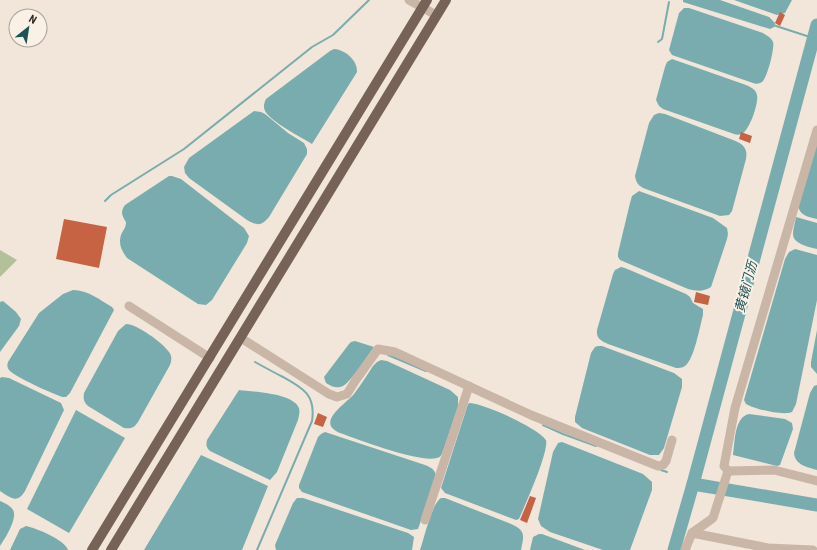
<svg xmlns="http://www.w3.org/2000/svg" width="817" height="550" font-family="'Roboto Condensed','Noto Sans SC',sans-serif">
<rect width="100%" height="100%" fill="#f1e6d9"/>
<path fill="#b3c09a" d="M 0,250 L 17,260 L 0,277 Z"/>
<g fill="#79acae">
<path d="M 683,0 L 720,0 L 769,17 L 775,23 L 774,27 L 770,29 L 683,2 Z"/>
<path d="M 734,0 L 792,0 L 785,13 L 777,15 Z"/>
<path d="M 684,8 L 689,8 L 763,33 C 767,36 771,37 773,42 C 775,47 767,79 762,82 C 759,84 756,84 753,83 L 672,55 L 669,50 L 679,13 Z"/>
<path d="M 334,49 C 346,50 358,61 357,72 L 312,144 C 301,137 271,122 265,111 C 263,107 264,103 266,99 L 330,51 Z"/>
<path d="M 672,59 L 746,85 C 750,87 756,89 757,95 C 759,102 750,129 743,133 C 740,135 737,135 734,134 L 663,109 L 659,106 L 656,100 L 665,67 L 667,62 Z"/>
<path d="M 254,111 L 261,112 L 265,114 L 288,133 L 304,143 L 307,149 L 307,154 L 304,159 L 269,217 C 261,226 258,226 247,220 L 189,178 L 185,173 L 184,167 L 189,158 Z"/>
<path d="M 659,113 L 665,114 L 733,140 C 743,144 748,148 746,159 L 732,211 L 729,215 L 720,216 L 643,188 C 638,185 636,182 635,176 L 649,123 L 654,115 Z"/>
<path d="M 817,138 L 817,219 C 809,217 800,216 798,206 Z"/>
<path d="M 169,176 L 172,176 L 181,179 L 244,228 L 249,236 L 247,243 L 212,300 L 206,305 L 198,304 L 127,258 C 122,251 118,244 121,235 C 123,230 126,228 126,222 C 122,216 120,212 125,205 Z"/>
<path d="M 639,191 L 713,218 L 727,228 L 728,234 L 727,239 L 711,287 C 703,292 697,291 688,289 L 620,260 L 618,257 L 618,253 L 630,203 L 632,196 Z"/>
<path d="M 796,217 L 817,223 L 817,249 C 809,247 793,244 793,234 C 793,229 795,223 796,217 Z"/>
<path d="M 795,249 L 817,255 L 817,300 L 796,404 L 792,412 C 783,416 754,409 746,404 L 744,400 L 785,259 L 789,252 Z"/>
<path d="M 621,267 L 625,268 L 686,294 L 690,297 L 693,303 L 703,309 L 703,315 C 700,326 694,360 685,366 C 682,368 679,368 676,368 L 608,344 C 601,341 596,338 597,330 L 613,274 L 615,270 Z"/>
<path d="M 73,290 C 88,290 100,300 112,307 L 114,310 L 70,393 L 66,397 L 63,397 C 55,395 13,376 9,370 C 7,367 7,365 8,362 L 39,313 L 63,294 Z"/>
<path d="M 3,301 L 16,312 L 21,319 L 19,326 L 0,352 L 0,302 Z"/>
<path d="M 126,324 C 137,324 163,343 169,352 C 172,356 172,360 170,365 L 138,422 C 134,428 131,429 124,428 L 88,406 C 84,402 83,399 84,393 L 118,331 Z"/>
<path d="M 817,330 L 817,374 L 811,367 L 811,362 Z"/>
<path d="M 355,341 L 374,347 C 368,355 351,382 343,386 C 336,389 331,386 326,383 L 324,377 L 349,344 L 351,342 Z"/>
<path d="M 598,346 L 602,346 L 674,373 L 682,379 L 682,387 L 664,448 L 659,455 L 650,455 L 582,428 L 575,422 L 575,417 L 591,353 L 595,347 Z"/>
<path d="M 381,360 L 387,361 L 450,390 L 458,397 L 458,407 L 443,451 C 442,454 441,457 437,458 C 419,463 360,440 340,433 C 315,422 346,404 354,394 C 361,385 367,375 373,366 L 377,362 Z"/>
<path d="M 2,377 L 9,378 L 61,403 L 64,410 L 25,491 C 17,504 11,498 0,491 L 0,378 Z"/>
<path d="M 817,385 L 817,470 C 807,467 795,465 794,453 L 810,393 L 814,386 Z"/>
<path d="M 239,390 C 253,392 293,393 299,408 C 300,412 299,416 298,420 L 277,472 L 270,480 L 210,451 C 206,447 206,445 207,440 Z"/>
<path d="M 470,403 C 485,404 538,428 546,440 C 549,452 525,505 519,519 L 516,520 L 445,493 L 441,488 L 468,404 Z"/>
<path d="M 76,410 L 125,438 L 69,533 L 27,509 Z"/>
<path d="M 749,414 L 785,419 L 792,423 L 793,429 L 780,465 L 777,466 L 733,455 C 735,443 734,417 749,414 Z"/>
<path d="M 325,432 L 425,465 C 432,468 436,470 436,478 L 418,529 L 411,530 L 302,492 L 299,488 L 299,485 L 318,437 L 321,434 Z"/>
<path d="M 562,442 L 643,474 L 652,482 L 652,490 L 630,550 L 603,550 L 550,532 L 541,526 L 538,519 L 553,452 L 558,443 Z"/>
<path d="M 201,455 L 268,486 L 242,550 L 144,550 Z"/>
<path d="M 297,498 L 303,498 L 408,533 L 414,537 L 412,550 L 276,550 L 275,545 L 293,503 Z"/>
<path d="M 441,498 L 445,498 L 511,524 C 526,531 524,535 521,550 L 420,550 C 424,539 432,503 441,498 Z"/>
<path d="M 0,501 C 5,503 11,506 13,510 C 18,518 5,539 0,546 Z"/>
<path d="M 26,526 C 36,528 65,540 68,550 L 10,550 L 20,529 Z"/>
<path d="M 539,534 L 542,534 L 585,550 L 530,550 L 533,537 Z"/>
</g>
<g fill="none" stroke-linecap="round" stroke-linejoin="round">
<g stroke="#79acae" stroke-width="2">
<path d="M 773,25 L 813,38"/>
<path d="M 658,42 L 662,39 L 669,2"/>
<path d="M 105,201 L 111,195 L 184,149 L 312,47 L 333,35 L 369,0"/>
<path d="M 388,355 L 426,371"/>
<path d="M 255,362 C 264,367 273,372 283,377 C 303,388 316,395 312,421 L 257,550"/>
<path d="M 543,425 L 563,434 L 596,446"/>
<path d="M 661,470 L 667,472"/>
</g>
<g stroke="#79acae" stroke-width="13">
<path d="M 693,484 L 817,505"/>
<path d="M 674,550 L 693,484 L 817,25"/>
</g>
</g>
<g fill="#c56343">
<path d="M 780,12 L 785,15 L 780,26 L 775,23 Z"/>
<path d="M 741,132 L 752,136 L 750,143 L 739,139 Z"/>
<path d="M 64,219 L 107,227 L 99,268 L 56,259 Z"/>
<path d="M 696,292 L 710,296 L 708,305 L 694,302 Z"/>
<path d="M 318,413 L 327,417 L 323,427 L 314,424 Z"/>
<path d="M 530,496 L 536,498 L 527,523 L 520,520 Z"/>
</g>
<g fill="none" stroke-linecap="round" stroke-linejoin="round">
<g stroke="#c9b6a6" stroke-width="9">
<path d="M 409,0 L 436,15"/>
<path d="M 129,306 L 210,358"/>
<path d="M 241,338 L 329,394 L 337,397 L 347,394 L 355,381 L 378,349 L 395,352 L 531,415 L 658,466 L 663,465 L 666,461 L 672,440"/>
<path d="M 728,471 L 774,470 L 817,481"/>
<path d="M 425,520 L 469,386"/>
<path d="M 692,533 L 768,548 L 813,550"/>
<path d="M 685,550 L 692,533 L 713,518 L 728,471 L 724,466 L 735,408 L 817,130"/>
</g>
<g stroke="#776258" stroke-width="10">
<path d="M 92,550 L 427,0"/>
<path d="M 111,550 L 446,0"/>
</g>
</g>
<g text-anchor="middle" dominant-baseline="central" stroke-width="4" stroke-linejoin="round" paint-order="stroke">
<g font-size="13" font-style="italic" fill="#1d5256" stroke="#f9f0e6">
<text transform="translate(746 287) rotate(-75)">黄镜门沥</text>
</g>
</g>
<g transform="translate(28 28) rotate(30)"><circle r="19" fill="#f9f0e6" stroke="#aba19a"/>
<path d="M0-3L7 15L0 10L-7 15Z" fill="#1d5256"/>
<text y="-6" font-size="11" font-weight="bold" text-anchor="middle" fill="#352b27">N</text>
</g>
</svg>
